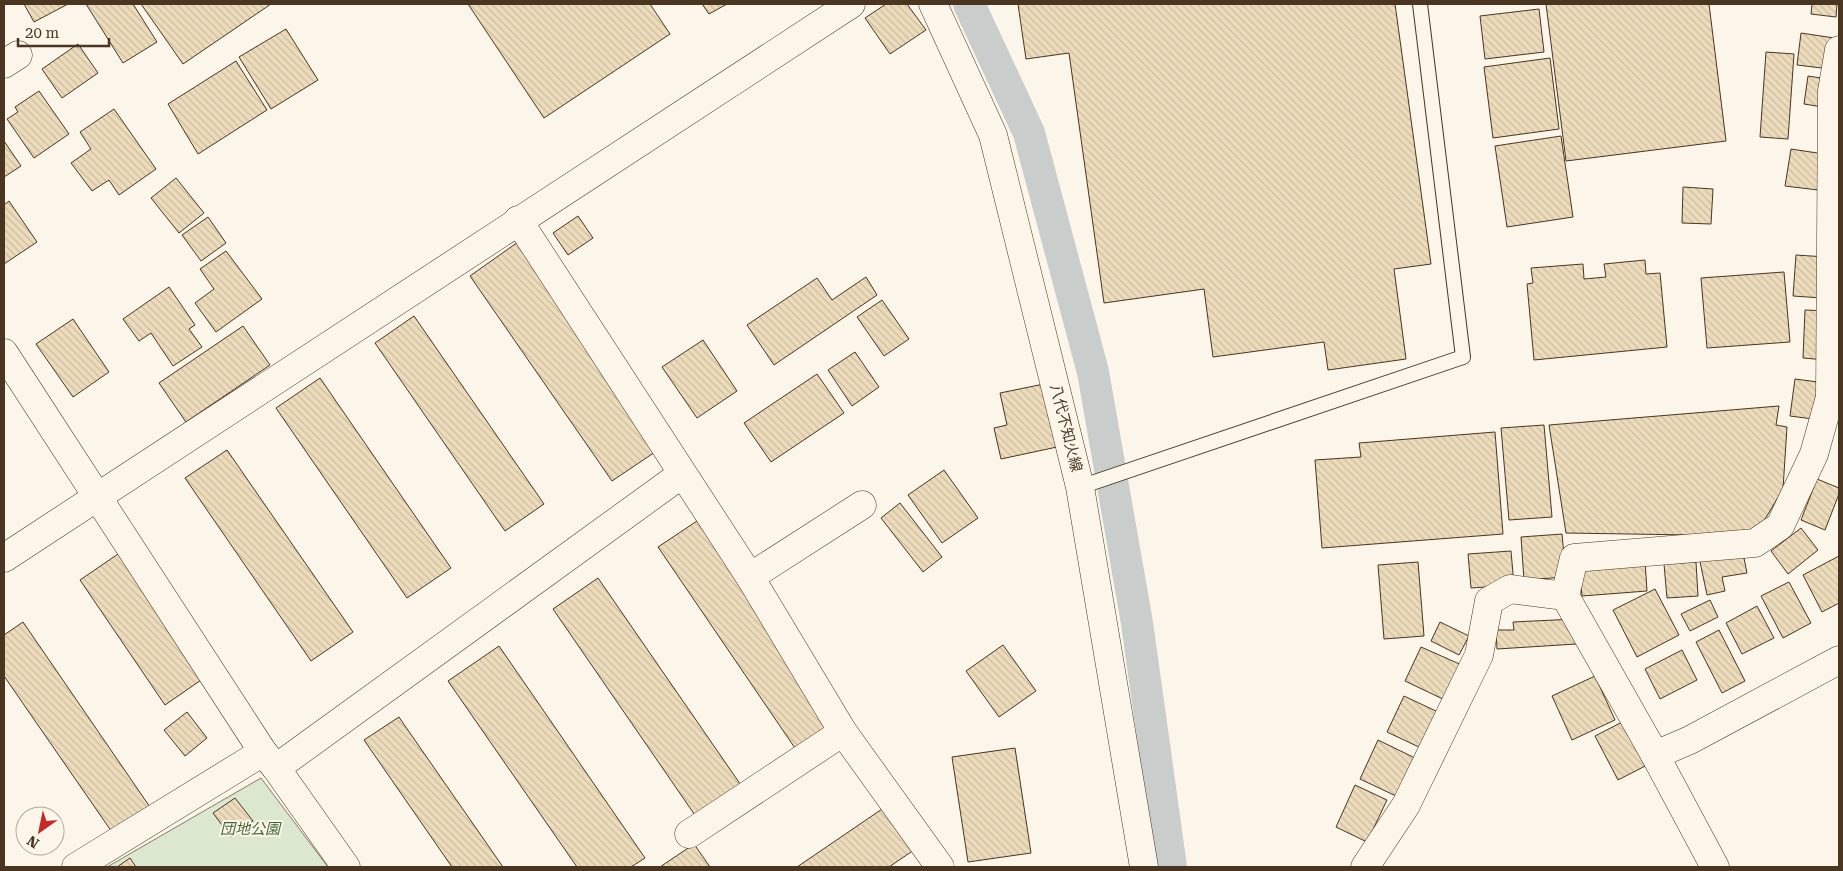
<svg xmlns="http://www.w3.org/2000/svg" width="1843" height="871" font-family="'Roboto Serif','Noto Sans JP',serif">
<defs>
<pattern id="building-back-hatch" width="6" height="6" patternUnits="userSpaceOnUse" patternTransform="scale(1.25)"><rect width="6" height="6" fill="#ecdcbc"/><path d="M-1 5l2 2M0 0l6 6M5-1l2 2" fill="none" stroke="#ccbda1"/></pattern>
</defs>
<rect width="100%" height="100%" fill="#fbf6e9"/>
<path fill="#dce7d0" stroke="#887966" d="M 261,778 L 328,867 L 107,867 Z"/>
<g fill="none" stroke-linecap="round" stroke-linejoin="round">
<path stroke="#c9cecd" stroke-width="32" d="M 969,4 L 1029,133 L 1093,372 L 1137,623 L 1171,867"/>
</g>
<g fill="url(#building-back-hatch)" stroke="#4a3520">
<path d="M 24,4 L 68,4 L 34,22 Z"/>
<path d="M 86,4 L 133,4 L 157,42 L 123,63 Z"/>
<path d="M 141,4 L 271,4 L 183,64 Z"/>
<path d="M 468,4 L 650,4 L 670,34 L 544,118 Z"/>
<path d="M 702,4 L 727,4 L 709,14 Z"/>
<path d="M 886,4 L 907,4 L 926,30 L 890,54 L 865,18 Z"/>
<path d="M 1018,4 L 1395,4 L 1431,264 L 1394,269 L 1406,359 L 1328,370 L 1324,342 L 1213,357 L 1204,289 L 1104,303 L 1069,53 L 1026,59 Z"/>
<path d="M 1546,4 L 1709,4 L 1726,141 L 1566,161 Z"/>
<path d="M 1812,4 L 1837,4 L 1836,17 L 1811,14 Z"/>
<path d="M 1539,9 L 1544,52 L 1485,59 L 1480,16 Z"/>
<path d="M 286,29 L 318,80 L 271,109 L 239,57 Z"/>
<path d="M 1801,33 L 1834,38 L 1830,69 L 1797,65 Z"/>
<path d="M 78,44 L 98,73 L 62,98 L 42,69 Z"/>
<path d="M 1766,52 L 1794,54 L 1788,139 L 1760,137 Z"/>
<path d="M 1550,58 L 1559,129 L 1493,138 L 1484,67 Z"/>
<path d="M 236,61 L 267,110 L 198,154 L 168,104 Z"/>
<path d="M 1808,76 L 1827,79 L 1823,107 L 1804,104 Z"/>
<path d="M 39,91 L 69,134 L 34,158 L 7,119 L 18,112 L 15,107 Z"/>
<path d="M 114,109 L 156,169 L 119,195 L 109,180 L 92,191 L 71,163 L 91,149 L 80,132 Z"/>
<path d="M 1561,136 L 1573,217 L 1507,227 L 1495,146 Z"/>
<path d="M 4,141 L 21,166 L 4,177 Z"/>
<path d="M 1791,149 L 1824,154 L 1818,190 L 1785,186 Z"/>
<path d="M 176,178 L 204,213 L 179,233 L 151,198 Z"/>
<path d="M 1683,187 L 1713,189 L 1711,224 L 1682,223 Z"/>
<path d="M 9,201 L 37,242 L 4,264 L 4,205 Z"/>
<path d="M 578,216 L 593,238 L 568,255 L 553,233 Z"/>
<path d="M 208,217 L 226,243 L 201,261 L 182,235 Z"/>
<path d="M 518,242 L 661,448 L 612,481 L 470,276 Z"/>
<path d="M 226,251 L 262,299 L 216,332 L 195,303 L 214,289 L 200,269 Z"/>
<path d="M 1796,255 L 1826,257 L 1822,298 L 1793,296 Z"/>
<path d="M 1645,260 L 1646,274 L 1660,273 L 1667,347 L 1534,360 L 1527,284 L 1533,283 L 1531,268 L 1583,264 L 1584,279 L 1606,277 L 1604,264 Z"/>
<path d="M 1784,272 L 1790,342 L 1707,348 L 1701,278 Z"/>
<path d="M 866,277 L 877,295 L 774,365 L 747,325 L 817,278 L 832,300 Z"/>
<path d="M 169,287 L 195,325 L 189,329 L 202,347 L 173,366 L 151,333 L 139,341 L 123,319 Z"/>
<path d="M 882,300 L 909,339 L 884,356 L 857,317 Z"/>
<path d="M 1805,310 L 1828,311 L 1826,360 L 1803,358 Z"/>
<path d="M 414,316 L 544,504 L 505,531 L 375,343 Z"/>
<path d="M 73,319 L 109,372 L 73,397 L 36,344 Z"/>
<path d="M 243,326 L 270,365 L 186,422 L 159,383 Z"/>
<path d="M 703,340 L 737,391 L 697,418 L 662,367 Z"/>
<path d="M 855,352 L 879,387 L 852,406 L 828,370 Z"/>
<path d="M 817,374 L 844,413 L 771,462 L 744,423 Z"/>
<path d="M 320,378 L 451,568 L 407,598 L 276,408 Z"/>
<path d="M 1795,379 L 1818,382 L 1813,419 L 1790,416 Z"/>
<path d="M 1044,384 L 1057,447 L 1001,459 L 994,428 L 1007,425 L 1000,393 Z"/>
<path d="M 1779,406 L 1776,425 L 1787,427 L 1783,489 L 1755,536 L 1566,533 L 1549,425 Z"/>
<path d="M 1544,425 L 1552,517 L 1509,520 L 1501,428 Z"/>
<path d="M 1495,432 L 1503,534 L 1322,548 L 1315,460 L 1361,457 L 1359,443 Z"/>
<path d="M 227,450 L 353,632 L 311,661 L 185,478 Z"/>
<path d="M 944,470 L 978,518 L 942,543 L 908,495 Z"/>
<path d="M 1817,479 L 1839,488 L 1839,494 L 1825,530 L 1801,520 Z"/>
<path d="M 900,503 L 942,557 L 923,572 L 881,518 Z"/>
<path d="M 697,521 L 838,728 L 799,754 L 658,547 Z"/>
<path d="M 1801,528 L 1818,550 L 1788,574 L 1771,551 Z"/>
<path d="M 1562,534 L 1566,577 L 1524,580 L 1521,537 Z"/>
<path d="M 1742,548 L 1747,573 L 1722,577 L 1725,591 L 1707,595 L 1699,557 Z"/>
<path d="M 1511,551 L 1514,585 L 1471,588 L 1468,554 Z"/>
<path d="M 118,554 L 204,678 L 165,705 L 80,580 Z"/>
<path d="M 1839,556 L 1839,603 L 1822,612 L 1803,575 Z"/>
<path d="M 1645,561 L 1647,591 L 1582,596 L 1579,566 Z"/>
<path d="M 1418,562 L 1424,636 L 1384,639 L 1378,565 Z"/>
<path d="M 1696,562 L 1698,596 L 1667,598 L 1664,564 Z"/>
<path d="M 598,578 L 745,791 L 699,821 L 553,609 Z"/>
<path d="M 1789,582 L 1811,623 L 1783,638 L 1761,596 Z"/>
<path d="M 1655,589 L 1679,635 L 1637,657 L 1613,610 Z"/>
<path d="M 1710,600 L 1718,617 L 1690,631 L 1681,614 Z"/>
<path d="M 1757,606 L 1774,638 L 1742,654 L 1726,623 Z"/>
<path d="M 1575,619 L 1576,644 L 1497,649 L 1496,630 L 1514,630 L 1513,622 Z"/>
<path d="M 23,622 L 152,810 L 114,835 L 4,676 L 4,635 Z"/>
<path d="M 1440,622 L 1469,636 L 1459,655 L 1431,641 Z"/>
<path d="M 1719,630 L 1745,681 L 1722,693 L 1696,642 Z"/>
<path d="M 1003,645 L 1036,691 L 999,717 L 966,671 Z"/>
<path d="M 499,646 L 645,858 L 631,867 L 577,867 L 448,681 Z"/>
<path d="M 1421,647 L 1464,666 L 1447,701 L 1405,681 Z"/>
<path d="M 1682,650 L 1697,680 L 1660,699 L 1645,669 Z"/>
<path d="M 1595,676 L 1615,720 L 1572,740 L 1552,696 Z"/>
<path d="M 1404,696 L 1438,712 L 1421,748 L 1387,732 Z"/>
<path d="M 187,712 L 207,738 L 185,756 L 164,730 Z"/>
<path d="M 399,717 L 403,723 L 503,867 L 452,867 L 364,740 Z"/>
<path d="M 1630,718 L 1653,762 L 1618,780 L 1595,736 Z"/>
<path d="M 1378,740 L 1415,758 L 1396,796 L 1360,779 Z"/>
<path d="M 1015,748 L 1031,853 L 968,862 L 952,757 Z"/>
<path d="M 1355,785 L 1387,800 L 1367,842 L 1336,827 Z"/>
<path d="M 235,798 L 253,821 L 231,837 L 213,813 Z"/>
<path d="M 885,807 L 914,850 L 889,867 L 797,867 Z"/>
<path d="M 694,844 L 710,867 L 660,867 Z"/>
<path d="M 130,858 L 136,867 L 117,867 Z"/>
</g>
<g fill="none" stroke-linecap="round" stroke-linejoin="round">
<g stroke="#4a3520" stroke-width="16">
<path id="lane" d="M 1080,487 L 1463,357 L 1420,4"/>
</g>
<g stroke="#4a3520" stroke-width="29">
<g id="street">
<path d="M 4,64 L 18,55"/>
<path d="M 518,220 L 750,577 L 843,732 L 940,867"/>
<path d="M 4,353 L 263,752 L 276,768 L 346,867"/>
<path d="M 4,558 L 851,4"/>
<path d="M 750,577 L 862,505"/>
<path d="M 1655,755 L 1690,740 L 1839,660"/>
<path d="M 276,768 L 682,474"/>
<path d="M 689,834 L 843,732"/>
<path d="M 76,867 L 263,752"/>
<path d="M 1365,867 L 1406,805 L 1479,655 L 1489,601 L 1510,589 L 1565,596"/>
<path d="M 1715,867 L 1655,755 L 1565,596 L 1574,558 L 1755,543 L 1780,526 L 1814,454 L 1830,397 L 1832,91 L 1839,50"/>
</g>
</g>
<g stroke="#4a3520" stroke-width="29">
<path id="secondary" d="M 933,4 L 993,135 L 1080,487 L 1144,867"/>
</g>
<use href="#lane" stroke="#fbf6e9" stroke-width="14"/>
<use href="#street" stroke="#fbf6e9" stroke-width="28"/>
<use href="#secondary" stroke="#fbf6e9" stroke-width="28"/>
</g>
<g text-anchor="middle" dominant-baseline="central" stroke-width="4" stroke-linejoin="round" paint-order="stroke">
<g font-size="15" fill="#4a3520" stroke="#fbf6e9">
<text transform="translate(1066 428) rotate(76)">八代不知火線</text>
</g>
<g font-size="15" font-style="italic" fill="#436837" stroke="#fbf6e9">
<text x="250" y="829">団地公園</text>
</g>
</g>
<rect width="1843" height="871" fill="none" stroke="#4a3520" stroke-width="10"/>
<g transform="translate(40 831) rotate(213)"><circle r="24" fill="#fbf6e9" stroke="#b4a999"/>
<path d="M0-4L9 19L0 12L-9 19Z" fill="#c62828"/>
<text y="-8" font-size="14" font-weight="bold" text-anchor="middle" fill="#4a3520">N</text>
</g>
<path d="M18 38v8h91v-8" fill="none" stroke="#4a3520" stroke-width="2.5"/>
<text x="25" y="38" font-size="15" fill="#4a3520" stroke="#fbf6e9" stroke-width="4" paint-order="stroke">20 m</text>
</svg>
